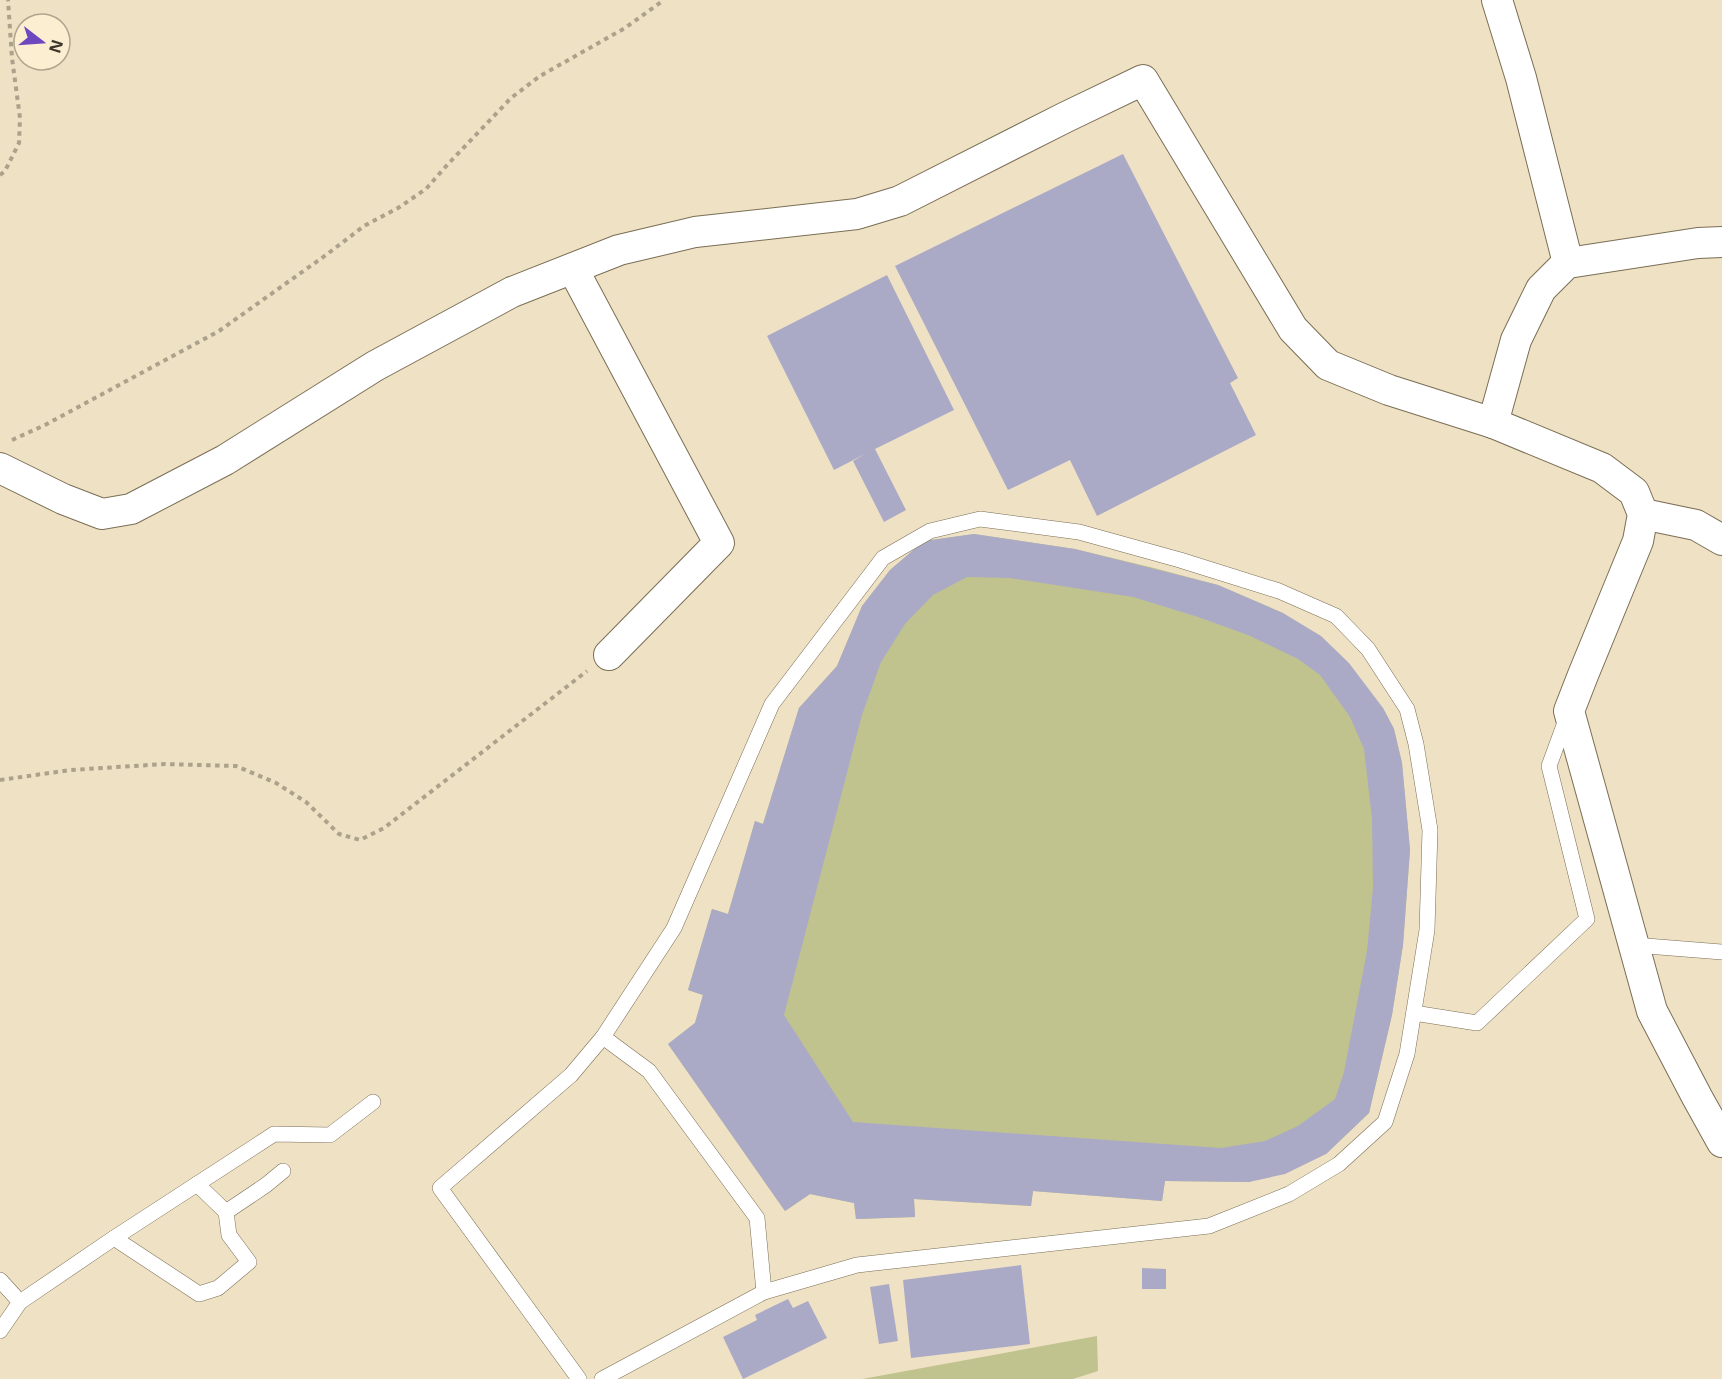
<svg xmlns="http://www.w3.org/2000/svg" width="1722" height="1379" font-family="'Noto Sans',sans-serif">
<rect width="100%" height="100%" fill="#efe1c4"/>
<g fill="#c0c38e">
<path d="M 974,534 L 1075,549 L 1154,568 L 1218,585 L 1283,613 L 1383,708 L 1394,729 L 1402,763 L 1410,850 L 1403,945 L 1392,1015 L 1369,1113 L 1326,1154 L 1249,1182 L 1165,1181 L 1162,1201 L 1033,1191 L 1031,1206 L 914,1199 L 915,1217 L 856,1219 L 854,1203 L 810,1194 L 785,1211 L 668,1044 L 695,1023 L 703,995 L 688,990 L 712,909 L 728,914 L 755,821 L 763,824 L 799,708 L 837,666 L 862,606 L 890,570 L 924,541 Z"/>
<path d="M 1097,1336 L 1098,1371 L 1073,1379 L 862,1379 Z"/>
</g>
<g fill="#abaac6" fill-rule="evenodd">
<path d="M 1123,154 L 1238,378 L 1230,383 L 1256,435 L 1097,516 L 1070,460 L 1008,490 L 895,266 Z"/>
<path d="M 887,275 L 954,410 L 875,449 L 906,510 L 884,522 L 853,461 L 865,454 L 834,470 L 767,336 Z"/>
<path d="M 974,534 L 1075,549 L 1218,585 L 1283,613 L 1321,636 L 1349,663 L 1383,708 L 1394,729 L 1402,763 L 1410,850 L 1403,945 L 1392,1015 L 1369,1113 L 1326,1154 L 1285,1174 L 1249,1182 L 1165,1181 L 1162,1201 L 1033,1191 L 1031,1206 L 914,1199 L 915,1217 L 856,1219 L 854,1203 L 810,1194 L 785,1211 L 668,1044 L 695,1023 L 703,995 L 688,990 L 712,909 L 728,914 L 755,821 L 763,824 L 799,708 L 837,666 L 862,606 L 890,570 L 924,541 ZM 967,577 L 1010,578 L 1133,597 L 1198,617 L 1248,635 L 1298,659 L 1320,675 L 1350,717 L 1364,749 L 1372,819 L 1373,887 L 1367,951 L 1344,1072 L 1335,1099 L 1298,1126 L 1265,1141 L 1221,1148 L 853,1122 L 784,1015 L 862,715 L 881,662 L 905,624 L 933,595 Z"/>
<path d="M 1021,1265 L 1030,1344 L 911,1358 L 903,1280 Z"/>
<path d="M 1142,1268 L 1166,1269 L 1166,1289 L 1142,1289 Z"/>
<path d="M 889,1284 L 898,1341 L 879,1344 L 870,1287 Z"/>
<path d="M 788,1299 L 793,1308 L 808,1301 L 827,1338 L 743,1379 L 723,1337 L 757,1320 L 755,1315 Z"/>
</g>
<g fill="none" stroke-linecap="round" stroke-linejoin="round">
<g stroke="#7a6e55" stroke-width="16">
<g id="lane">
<path d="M 1634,945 L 1722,952"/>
<path d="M 1414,1013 L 1477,1023 L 1587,919 L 1549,766 L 1567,717"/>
<path d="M 603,1037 L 649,1071 L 757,1218 L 764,1292"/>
<path d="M 226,1212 L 266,1185 L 283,1171"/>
<path d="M 114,1238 L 199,1294 L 218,1288 L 249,1262 L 229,1235 L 226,1212 L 197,1184"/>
<path d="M 0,1280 L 20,1302"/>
<path d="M 0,1331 L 20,1302 L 114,1238 L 274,1134 L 330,1135 L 373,1102"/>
<path d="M 579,1379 L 440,1188 L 571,1075 L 603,1037 L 674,928 L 772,704 L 883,558 L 930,531 L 980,519 L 1079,532 L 1180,560 L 1279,591 L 1336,616 L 1368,649 L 1407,709 L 1416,744 L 1430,830 L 1427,930 L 1407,1054 L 1385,1122 L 1339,1164 L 1289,1194 L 1209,1226 L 857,1265 L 764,1292 L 602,1379"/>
</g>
</g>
<g stroke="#7a6e55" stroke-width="32">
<g id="street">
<path d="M 1497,0 L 1521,78 L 1568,263"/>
<path d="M 573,269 L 719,543 L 609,655"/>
<path d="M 1493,423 L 1516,340 L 1541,289 L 1565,265 L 1568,263 L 1698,243 L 1722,242"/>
<path d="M 0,468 L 63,499 L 102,514 L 131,509 L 225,460 L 375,366 L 512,292 L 619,250 L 695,232 L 857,214 L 900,201 L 1066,117 L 1143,80 L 1293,329 L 1328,365 L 1389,390 L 1493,423 L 1602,468 L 1634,492 L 1643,514 L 1638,541 L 1583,675 L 1569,711 L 1652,1011 L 1697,1097 L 1722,1142"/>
<path d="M 1643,514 L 1696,525 L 1722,540"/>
</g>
</g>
<g stroke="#aca18b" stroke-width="4" stroke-dasharray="4.5 4.5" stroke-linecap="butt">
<path d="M 0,175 L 5,171 L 19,143 L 20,118 L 12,58 L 8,0"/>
<path d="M 12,440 L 45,425 L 219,331 L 326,255 L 364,226 L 398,208 L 426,189 L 448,164 L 511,98 L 540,76 L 625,28 L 664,0"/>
<path d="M 0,780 L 71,770 L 165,764 L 236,766 L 276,783 L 306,802 L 339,834 L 360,840 L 384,828 L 587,671"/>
</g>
<use href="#lane" stroke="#fff" stroke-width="15"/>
<use href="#street" stroke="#fff" stroke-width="30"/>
</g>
<g transform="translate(42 42) rotate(107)"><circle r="28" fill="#fceed1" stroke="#b0a58f" stroke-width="1.5"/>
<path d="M0-4.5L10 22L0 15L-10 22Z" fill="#6e46bf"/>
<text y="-9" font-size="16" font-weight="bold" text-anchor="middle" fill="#3d372c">N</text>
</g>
</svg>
